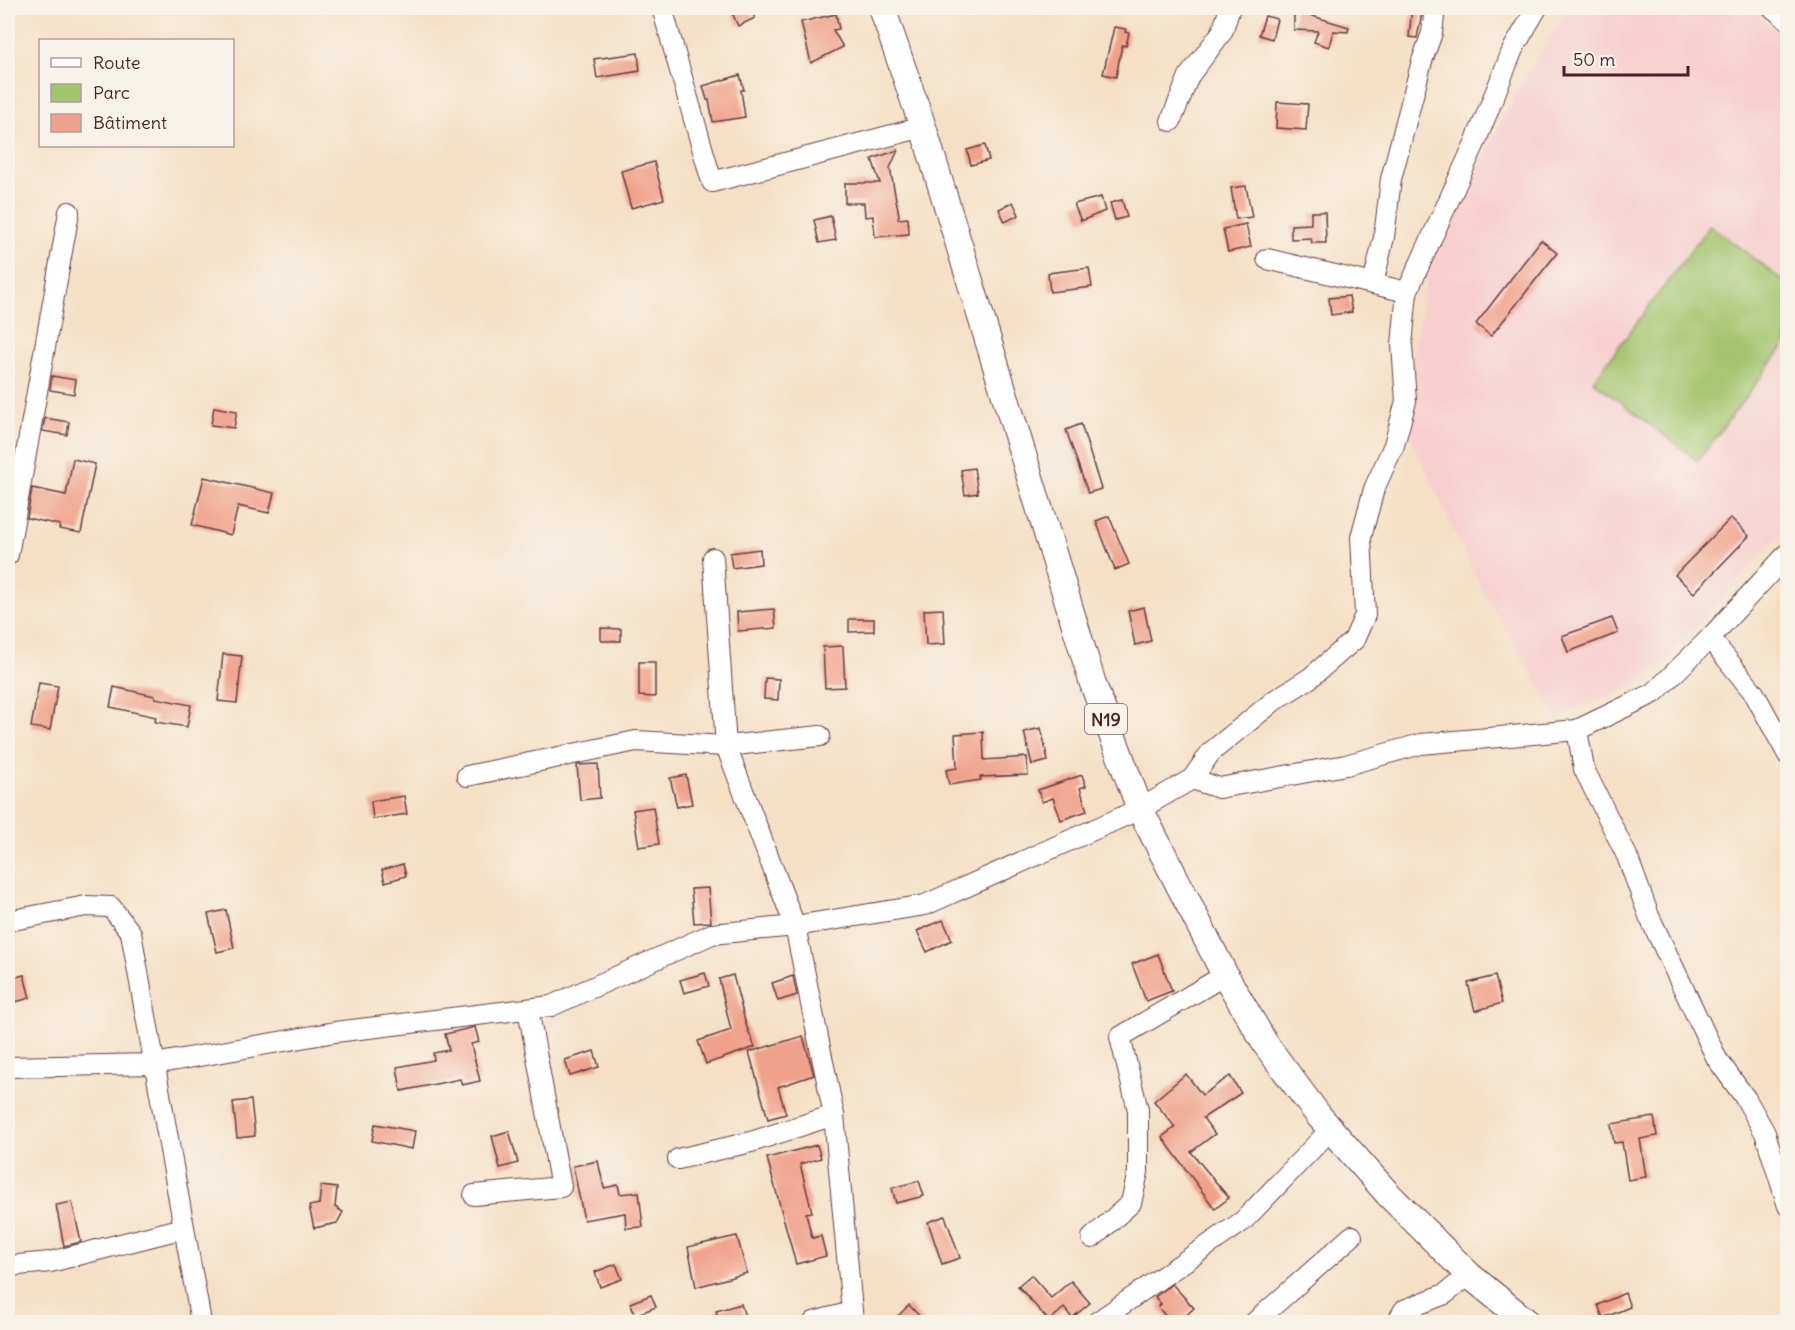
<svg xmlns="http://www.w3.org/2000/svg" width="1795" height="1330" font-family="Delius,sans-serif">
<rect width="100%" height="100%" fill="#f7f3e8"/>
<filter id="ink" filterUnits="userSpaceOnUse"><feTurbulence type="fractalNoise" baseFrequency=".0167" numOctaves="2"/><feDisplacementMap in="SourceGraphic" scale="12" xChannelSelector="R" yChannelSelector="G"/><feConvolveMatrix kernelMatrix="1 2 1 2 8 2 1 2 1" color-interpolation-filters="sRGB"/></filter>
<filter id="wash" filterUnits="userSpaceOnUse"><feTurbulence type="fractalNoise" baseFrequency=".008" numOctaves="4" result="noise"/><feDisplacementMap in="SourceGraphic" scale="24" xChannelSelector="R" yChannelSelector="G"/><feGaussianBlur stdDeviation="1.35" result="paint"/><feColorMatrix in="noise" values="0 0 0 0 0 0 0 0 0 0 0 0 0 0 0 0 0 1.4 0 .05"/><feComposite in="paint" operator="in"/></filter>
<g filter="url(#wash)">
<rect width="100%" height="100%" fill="#f5e0c6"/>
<path fill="#f7d0ce" d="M 1569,8 L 1752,8 L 1787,41 L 1787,526 L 1684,641 L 1637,685 L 1557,717 L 1481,588 L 1411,439 L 1409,377 L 1428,269 L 1519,87 Z"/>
<path fill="#a2c46d" stroke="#76724c" stroke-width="1.5" d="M 1710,225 L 1787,284 L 1787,342 L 1698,461 L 1593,381 Z"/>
<g id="blocks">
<g fill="#f0a18b">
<path d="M 730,8 L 750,8 L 755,18 L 738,26 Z"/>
<path d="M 1294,8 L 1310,8 L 1309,15 L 1349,27 L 1348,32 L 1333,31 L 1329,47 L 1314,42 L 1318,31 L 1294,30 Z"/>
<path d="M 1412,8 L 1423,8 L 1417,38 L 1409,37 Z"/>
<path d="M 836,14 L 839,29 L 833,30 L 843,47 L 811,63 L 801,22 Z"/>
<path d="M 1265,16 L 1277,19 L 1272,39 L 1259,35 Z"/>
<path d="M 1114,27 L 1126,29 L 1125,32 L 1129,33 L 1126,46 L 1122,45 L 1116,77 L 1103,74 Z"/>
<path d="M 638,53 L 640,71 L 597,78 L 594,59 Z"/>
<path d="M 740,75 L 744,90 L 741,90 L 745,117 L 713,122 L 709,100 L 707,100 L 703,86 Z"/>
<path d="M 1277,102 L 1308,104 L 1306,130 L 1276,128 Z"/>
<path d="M 985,145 L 989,160 L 971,165 L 967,150 Z"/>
<path d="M 898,150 L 890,168 L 899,215 L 898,219 L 908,218 L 909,234 L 875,237 L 873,216 L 865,217 L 864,203 L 845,203 L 845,183 L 880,183 L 872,159 Z"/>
<path d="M 654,162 L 664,199 L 631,208 L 621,171 Z"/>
<path d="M 1246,186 L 1252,217 L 1236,219 L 1231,188 Z"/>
<path d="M 1101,197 L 1105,211 L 1081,221 L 1074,204 Z"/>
<path d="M 1122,200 L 1127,217 L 1115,220 L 1110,203 Z"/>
<path d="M 1013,202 L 1019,215 L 1005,222 L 999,209 Z"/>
<path d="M 1311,212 L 1325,212 L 1326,243 L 1312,243 L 1311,238 L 1291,239 L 1291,225 L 1311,224 Z"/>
<path d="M 831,216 L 836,240 L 819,243 L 814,220 Z"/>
<path d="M 1246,224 L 1251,247 L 1228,252 L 1223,229 Z"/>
<path d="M 1541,240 L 1557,253 L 1491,336 L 1476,324 Z"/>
<path d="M 1089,268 L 1092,287 L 1050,292 L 1048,273 Z"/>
<path d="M 1349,296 L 1352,312 L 1331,315 L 1329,298 Z"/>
<path d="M 52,376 L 76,380 L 74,394 L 50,390 Z"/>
<path d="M 214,407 L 237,411 L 234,428 L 211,425 Z"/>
<path d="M 45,418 L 69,422 L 67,435 L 42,431 Z"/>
<path d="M 1081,424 L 1101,489 L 1088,493 L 1066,430 Z"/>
<path d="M 73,459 L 95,464 L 81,533 L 59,529 L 60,525 L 27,518 L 32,488 L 66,495 Z"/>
<path d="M 974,468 L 978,493 L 965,495 L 961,470 Z"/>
<path d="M 204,477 L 274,493 L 269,513 L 238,506 L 231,535 L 192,525 Z"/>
<path d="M 1109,516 L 1129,564 L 1115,570 L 1096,521 Z"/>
<path d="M 1731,518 L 1749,536 L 1694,593 L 1675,575 Z"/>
<path d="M 760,549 L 761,564 L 732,568 L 730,553 Z"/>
<path d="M 1144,607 L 1151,641 L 1135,645 L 1128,611 Z"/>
<path d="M 774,609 L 776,628 L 738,631 L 737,612 Z"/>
<path d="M 943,609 L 945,644 L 926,645 L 924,610 Z"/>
<path d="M 1612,618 L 1618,633 L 1568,652 L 1562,636 Z"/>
<path d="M 849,619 L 874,619 L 874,631 L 849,632 Z"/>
<path d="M 601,628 L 621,629 L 621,641 L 601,641 Z"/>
<path d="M 843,646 L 845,687 L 825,688 L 823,647 Z"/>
<path d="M 223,654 L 242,656 L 237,703 L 218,701 Z"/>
<path d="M 639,662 L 655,662 L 655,697 L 639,696 Z"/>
<path d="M 765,678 L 779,679 L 778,700 L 764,699 Z"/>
<path d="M 39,683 L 58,686 L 50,730 L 31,727 Z"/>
<path d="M 114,687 L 155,696 L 155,698 L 191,705 L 187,727 L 155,722 L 156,717 L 110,707 Z"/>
<path d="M 1041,728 L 1048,761 L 1032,765 L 1024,732 Z"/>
<path d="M 983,732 L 984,760 L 1027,757 L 1028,775 L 980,777 L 981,780 L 949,785 L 946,770 L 957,768 L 955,734 Z"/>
<path d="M 598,764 L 600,798 L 580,800 L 577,765 Z"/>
<path d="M 686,775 L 692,804 L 677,807 L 670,778 Z"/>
<path d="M 1082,775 L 1086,786 L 1080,788 L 1087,811 L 1061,820 L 1053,798 L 1042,802 L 1038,790 Z"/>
<path d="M 404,796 L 407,814 L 373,819 L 371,801 Z"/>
<path d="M 653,807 L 659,844 L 639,847 L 633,810 Z"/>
<path d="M 403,864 L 406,876 L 385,882 L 382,870 Z"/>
<path d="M 708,888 L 711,922 L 694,923 L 691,889 Z"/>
<path d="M 226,910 L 234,948 L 217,952 L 208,914 Z"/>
<path d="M 943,920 L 952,940 L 927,952 L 917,931 Z"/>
<path d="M 1158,954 L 1172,991 L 1146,1001 L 1132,964 Z"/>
<path d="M 705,973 L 709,986 L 684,993 L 680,980 Z"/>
<path d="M 24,975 L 30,998 L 8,1004 L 8,979 Z"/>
<path d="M 733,975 L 746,1025 L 755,1047 L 706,1064 L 698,1041 L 731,1030 L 719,979 Z"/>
<path d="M 793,976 L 797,995 L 778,1001 L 772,983 Z"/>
<path d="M 1495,976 L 1502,1003 L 1475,1011 L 1468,983 Z"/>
<path d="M 475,1027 L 479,1042 L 471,1044 L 480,1081 L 462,1085 L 460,1079 L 401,1091 L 397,1067 L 434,1060 L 433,1053 L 449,1050 L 445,1034 Z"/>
<path d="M 803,1036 L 814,1075 L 778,1087 L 786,1114 L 768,1119 L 749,1052 Z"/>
<path d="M 594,1051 L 599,1067 L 570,1076 L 565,1060 Z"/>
<path d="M 1186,1074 L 1202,1095 L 1230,1076 L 1241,1093 L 1203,1118 L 1215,1134 L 1191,1152 L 1229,1198 L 1215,1209 L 1162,1137 L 1175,1127 L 1154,1101 Z"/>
<path d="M 251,1100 L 255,1136 L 237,1138 L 233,1102 Z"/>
<path d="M 1654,1117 L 1657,1136 L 1640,1139 L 1646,1177 L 1628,1180 L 1622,1142 L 1614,1143 L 1611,1124 Z"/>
<path d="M 375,1124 L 415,1131 L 412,1149 L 372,1141 Z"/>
<path d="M 509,1131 L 518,1163 L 500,1168 L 492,1136 Z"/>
<path d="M 817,1145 L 821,1158 L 800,1164 L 812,1212 L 806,1213 L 812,1238 L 821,1236 L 826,1256 L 796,1264 L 767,1158 Z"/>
<path d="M 598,1161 L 604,1188 L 618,1185 L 620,1194 L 639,1192 L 643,1227 L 626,1228 L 625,1213 L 584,1220 L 573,1166 Z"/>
<path d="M 919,1181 L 924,1196 L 896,1203 L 892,1188 Z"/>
<path d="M 321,1186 L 337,1188 L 335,1207 L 343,1212 L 337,1223 L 314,1228 L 309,1206 L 319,1204 Z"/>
<path d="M 72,1202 L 81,1242 L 64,1246 L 56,1205 Z"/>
<path d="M 945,1216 L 960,1258 L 942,1264 L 928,1222 Z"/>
<path d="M 737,1236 L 747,1273 L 696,1287 L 688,1247 Z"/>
<path d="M 616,1264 L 622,1279 L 600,1287 L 595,1272 Z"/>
<path d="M 1031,1275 L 1051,1298 L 1071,1281 L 1090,1303 L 1072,1318 L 1064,1308 L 1049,1321 L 1018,1286 Z"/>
<path d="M 1172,1284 L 1194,1308 L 1178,1323 L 1171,1323 L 1158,1307 L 1161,1304 L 1155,1297 Z"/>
<path d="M 1625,1293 L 1630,1307 L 1603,1318 L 1598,1305 Z"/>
<path d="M 651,1295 L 656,1307 L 635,1315 L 630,1303 Z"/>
<path d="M 741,1304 L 747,1323 L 720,1323 L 716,1311 Z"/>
<path d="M 909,1305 L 926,1323 L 891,1323 Z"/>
</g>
</g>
</g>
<g filter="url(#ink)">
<use href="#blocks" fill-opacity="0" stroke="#643c42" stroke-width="1.5"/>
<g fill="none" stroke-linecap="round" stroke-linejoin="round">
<g stroke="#643c42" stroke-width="22">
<g id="minor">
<path d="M 662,8 L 712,182 L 923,127"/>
<path d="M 1773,8 L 1788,20"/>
<path d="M 1171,121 L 1189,76 L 1222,32 L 1230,8"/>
<path d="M 1267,259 L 1407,292"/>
<path d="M 1373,284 L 1384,237 L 1391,179 L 1422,61 L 1432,33 L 1435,8"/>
<path d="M 8,555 L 69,212"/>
<path d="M 713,558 L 726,746 L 795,926 L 834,1115 L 853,1322"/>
<path d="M 1710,638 L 1754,693 L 1788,755"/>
<path d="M 1577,730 L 1584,769 L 1627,856 L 1649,916 L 1717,1059 L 1746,1099 L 1765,1133 L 1788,1206"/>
<path d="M 467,776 L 636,741 L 726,746 L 820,736"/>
<path d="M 1192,779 L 1219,788 L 1346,765 L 1421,744 L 1577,730 L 1654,693 L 1710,638 L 1788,553"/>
<path d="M 8,921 L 86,906 L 111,907 L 131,933 L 201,1322"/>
<path d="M 8,1067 L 154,1064 L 335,1032 L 551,1006 L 712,934 L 795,926 L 925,905 L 1140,809 L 1192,779 L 1211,752 L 1275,700 L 1310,678 L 1354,640 L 1365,615 L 1361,537 L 1374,489 L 1394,445 L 1406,401 L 1402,345 L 1407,292 L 1475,143 L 1513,49 L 1537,8"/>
<path d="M 678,1159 L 751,1142 L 834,1115"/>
<path d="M 474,1195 L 561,1187 L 528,1009"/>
<path d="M 1092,1238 L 1131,1203 L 1138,1172 L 1138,1110 L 1120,1037 L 1225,975"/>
<path d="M 8,1266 L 50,1262 L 184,1228"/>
<path d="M 814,1322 L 852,1312"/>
<path d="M 1097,1322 L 1243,1221 L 1331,1129"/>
<path d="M 1255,1322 L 1352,1236"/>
<path d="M 1397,1322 L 1404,1310 L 1445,1294 L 1469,1275"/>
</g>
</g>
<g stroke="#643c42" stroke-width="28">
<path id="major" d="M 882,8 L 923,127 L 1093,684 L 1140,809 L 1225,975 L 1266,1045 L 1319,1116 L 1388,1194 L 1469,1275 L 1527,1322"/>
</g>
<use href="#minor" stroke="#fff" stroke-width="20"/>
<use href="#major" stroke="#fff" stroke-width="26"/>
</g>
</g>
<g text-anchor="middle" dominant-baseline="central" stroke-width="5" stroke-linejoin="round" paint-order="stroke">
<rect fill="#f7f3e8" stroke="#7e5f64" stroke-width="1.5" x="1085" y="704" width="42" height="30" rx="4.5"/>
<g font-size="18" font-weight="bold" fill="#4a1f2b">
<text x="1106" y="719">N19</text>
</g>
</g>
<rect width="1795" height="1330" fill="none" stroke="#f7f3e8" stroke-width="30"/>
<rect x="39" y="39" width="195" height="108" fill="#f7f3e8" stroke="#b29e9c" stroke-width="1.5"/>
<rect x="51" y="58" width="30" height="9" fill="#ffffff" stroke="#b29e9c" stroke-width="1.5"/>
<text x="93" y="69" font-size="18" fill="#4a1f2b">Route</text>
<rect x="51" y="84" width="30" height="18" fill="#a2c46d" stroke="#b29e9c" stroke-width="1.5"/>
<text x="93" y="99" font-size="18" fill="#4a1f2b">Parc</text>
<rect x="51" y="114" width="30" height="18" fill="#f0a18b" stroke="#b29e9c" stroke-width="1.5"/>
<text x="93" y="129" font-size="18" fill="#4a1f2b">Bâtiment</text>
<path d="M1564 66v9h124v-9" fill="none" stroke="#4a1f2b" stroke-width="3"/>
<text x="1573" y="66" font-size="18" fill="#4a1f2b" stroke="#f7f3e8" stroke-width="4.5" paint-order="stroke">50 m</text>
</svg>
